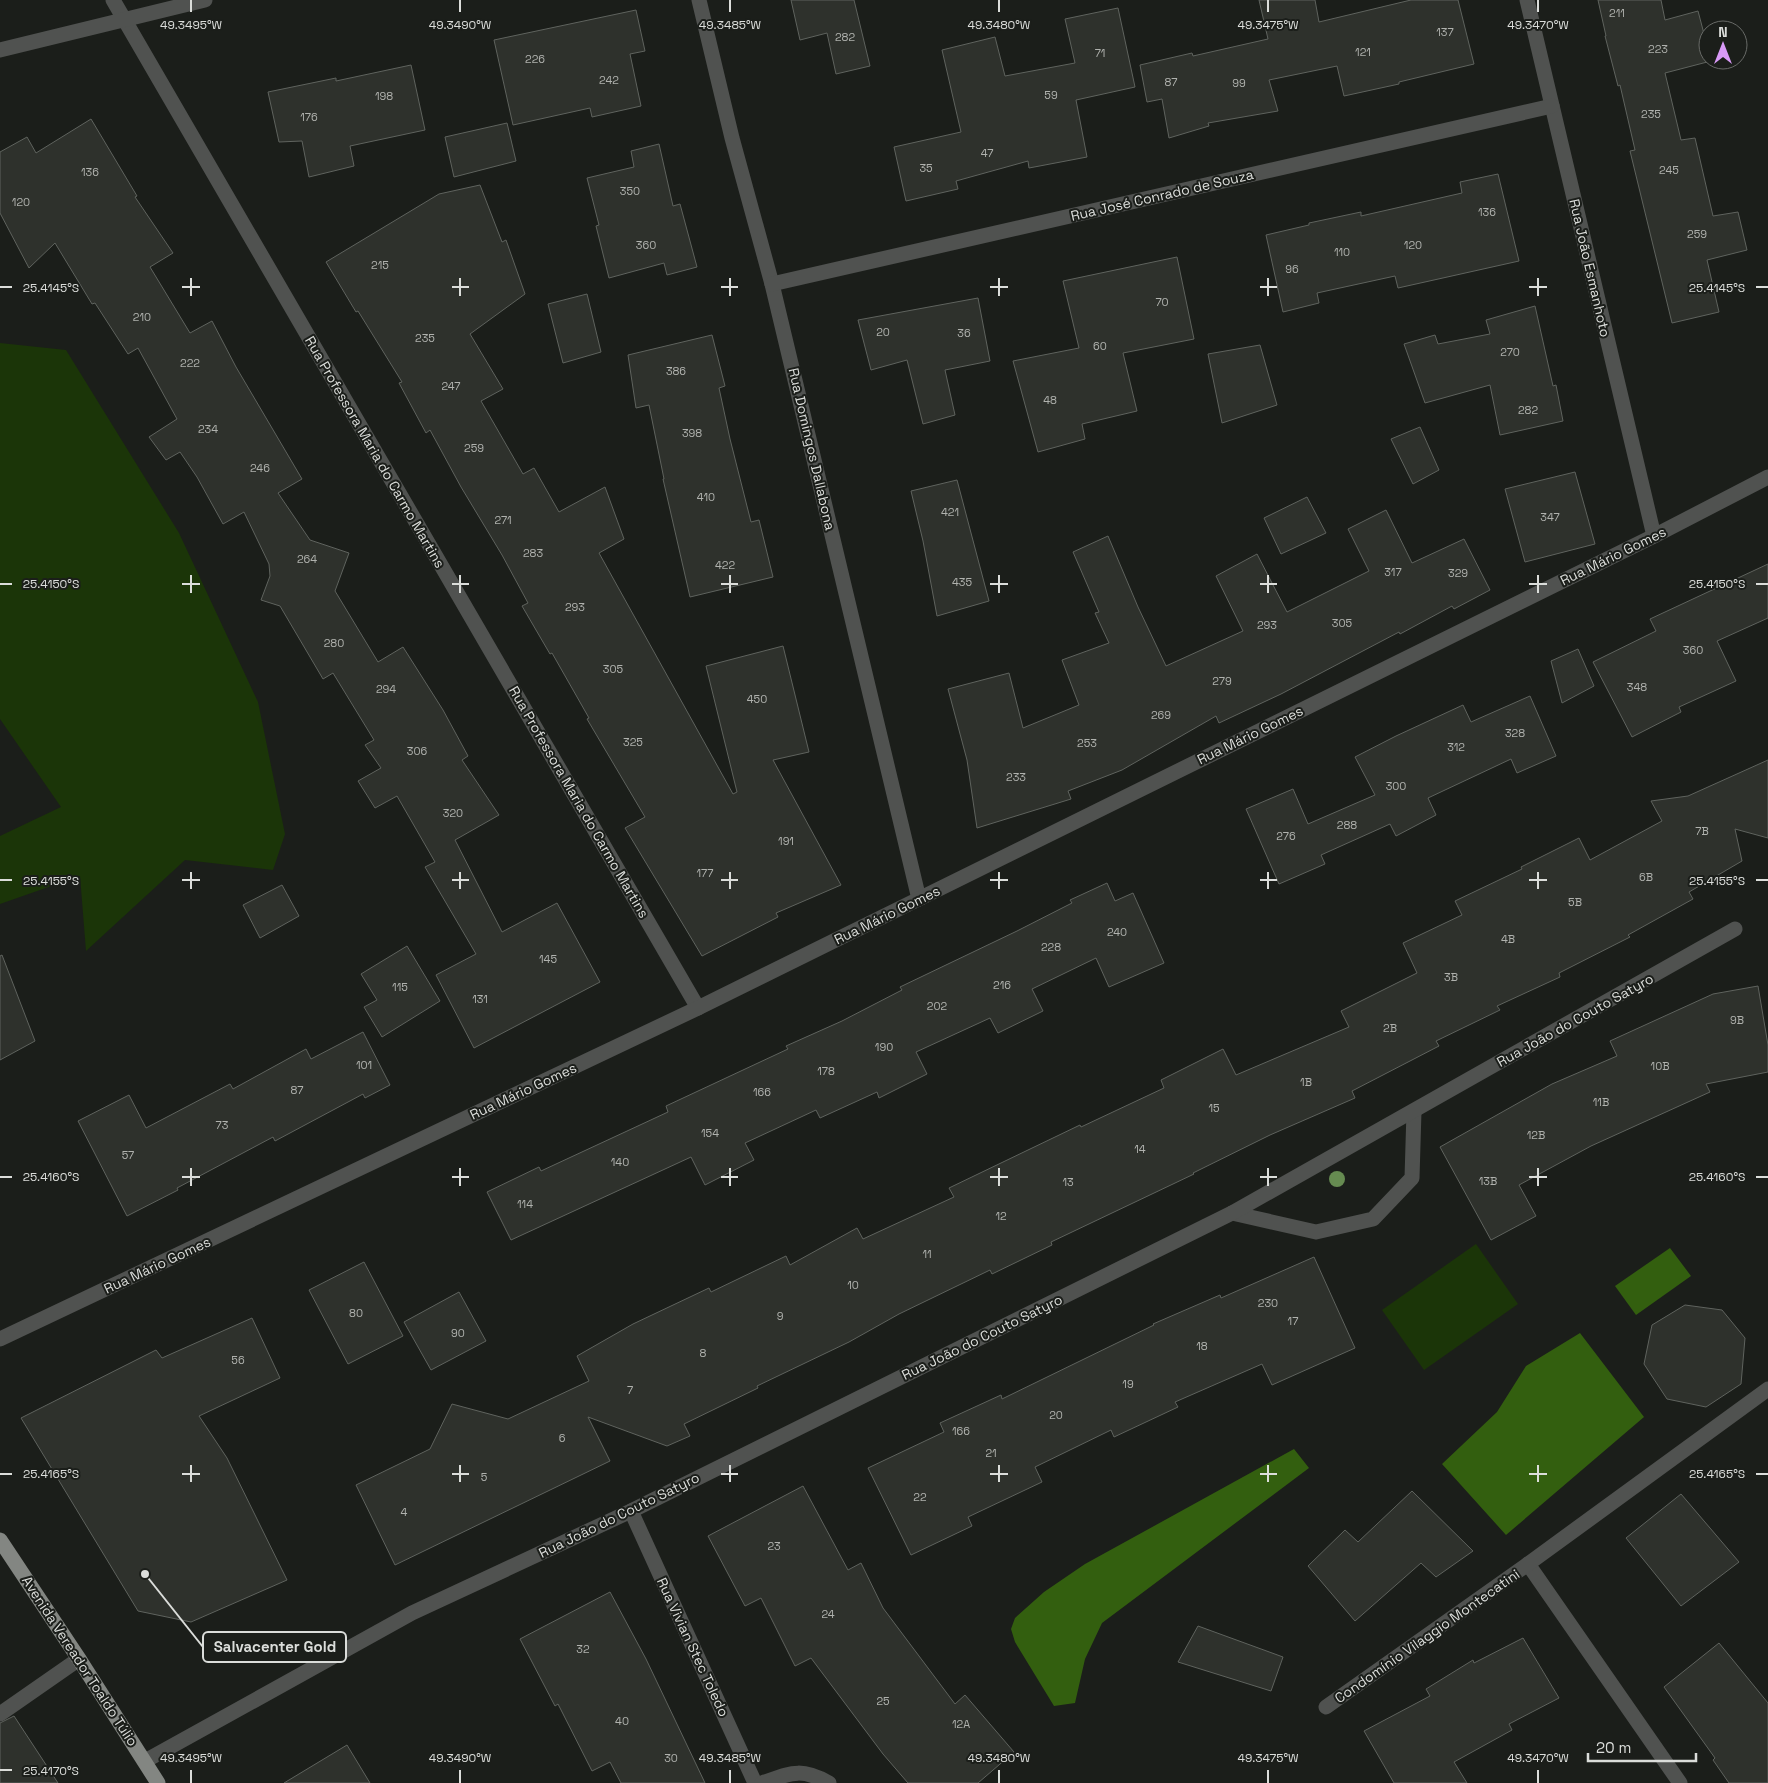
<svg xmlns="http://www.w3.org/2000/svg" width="1768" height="1783" font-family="'Space Grotesk',sans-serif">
<rect width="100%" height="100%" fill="#1b1e1a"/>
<g fill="#1b3508">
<path d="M 0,343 L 66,350 L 179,533 L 258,702 L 285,834 L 273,870 L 185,860 L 86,951 L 80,876 L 0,904 L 0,836 L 61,807 L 0,719 Z"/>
<path d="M 1476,1244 L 1518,1304 L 1424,1370 L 1382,1310 Z"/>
</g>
<g fill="#335f0f">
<path d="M 1670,1248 L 1691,1276 L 1636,1315 L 1615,1286 Z"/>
<path d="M 1580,1333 L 1644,1417 L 1506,1535 L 1442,1464 L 1497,1412 L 1526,1366 Z"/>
<path d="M 1294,1449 L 1309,1468 L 1102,1623 L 1085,1659 L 1075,1703 L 1054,1706 L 1015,1642 L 1011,1629 L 1015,1618 L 1044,1592 L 1085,1564 Z"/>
</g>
<g fill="#2e312c" stroke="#5f635e">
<path d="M 791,0 L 854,0 L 870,66 L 836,74 L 827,33 L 800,40 Z"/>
<path d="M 1259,0 L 1315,0 L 1319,22 L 1411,0 L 1458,0 L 1474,64 L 1399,82 L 1399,84 L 1344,96 L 1337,66 L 1269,80 L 1278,111 L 1208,123 L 1209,126 L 1169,138 L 1162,99 L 1147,102 L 1140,65 L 1192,53 L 1193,56 L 1268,39 Z"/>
<path d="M 1598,0 L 1661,0 L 1665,20 L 1698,11 L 1708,49 L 1708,60 L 1711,61 L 1665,73 L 1681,140 L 1695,138 L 1713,216 L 1738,212 L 1747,250 L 1707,260 L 1719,312 L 1672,323 L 1630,151 L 1635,150 L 1620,85 L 1618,86 L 1605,36 L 1606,36 Z"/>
<path d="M 1118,8 L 1135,87 L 1076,100 L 1087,157 L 1029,168 L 1028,161 L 956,181 L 958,189 L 906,201 L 894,147 L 961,132 L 942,50 L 995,37 L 1005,76 L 1075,63 L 1065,19 Z"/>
<path d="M 636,10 L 645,51 L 630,54 L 641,106 L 592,117 L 590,108 L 513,125 L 494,40 Z"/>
<path d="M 411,65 L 425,130 L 350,146 L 354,166 L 309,177 L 302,141 L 279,142 L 268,92 L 336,78 L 336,81 Z"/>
<path d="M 91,119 L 137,196 L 135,197 L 173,253 L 150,267 L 190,333 L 212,321 L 236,367 L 302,479 L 278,493 L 310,540 L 349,553 L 335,591 L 378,662 L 403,647 L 443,710 L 468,756 L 462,760 L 499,815 L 455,840 L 502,932 L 557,903 L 600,982 L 474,1048 L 436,975 L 476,954 L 425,867 L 435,862 L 397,796 L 375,808 L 358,781 L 381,768 L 365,745 L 374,740 L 333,673 L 323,679 L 280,606 L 261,600 L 270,576 L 269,564 L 244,512 L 223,524 L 197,477 L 180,452 L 166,460 L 149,437 L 177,419 L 138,348 L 128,354 L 95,303 L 92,304 L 55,243 L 29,268 L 0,213 L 0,152 L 27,137 L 36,153 Z"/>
<path d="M 507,123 L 516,161 L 454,177 L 445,137 Z"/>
<path d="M 659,144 L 673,206 L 680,204 L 697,267 L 667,275 L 664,263 L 609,278 L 596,226 L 599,225 L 587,178 L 634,167 L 631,151 Z"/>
<path d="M 1498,174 L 1519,261 L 1398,288 L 1395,276 L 1317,293 L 1319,303 L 1283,312 L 1266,235 L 1309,225 L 1309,223 L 1361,212 L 1361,216 L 1462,193 L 1460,182 Z"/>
<path d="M 480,185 L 502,242 L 506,240 L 525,294 L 470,334 L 503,389 L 481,401 L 523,474 L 534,468 L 559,512 L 605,487 L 624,539 L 599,553 L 733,794 L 737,792 L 706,666 L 783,646 L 809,752 L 773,760 L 841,885 L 776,913 L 778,917 L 702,956 L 625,828 L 645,817 L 587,719 L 589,718 L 552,653 L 550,654 L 522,606 L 528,603 L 502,555 L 461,487 L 430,430 L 426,433 L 399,383 L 402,382 L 358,311 L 356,312 L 326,262 L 439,194 Z"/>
<path d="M 1177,257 L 1194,339 L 1123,353 L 1137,411 L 1082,424 L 1085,439 L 1038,452 L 1013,361 L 1079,348 L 1063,281 Z"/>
<path d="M 587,294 L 601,352 L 563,363 L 548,304 Z"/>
<path d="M 978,298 L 990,361 L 945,370 L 955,415 L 923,424 L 907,360 L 871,370 L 858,320 Z"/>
<path d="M 1535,306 L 1553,386 L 1556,385 L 1563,421 L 1500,435 L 1490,385 L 1425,403 L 1404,344 L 1435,335 L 1438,344 L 1490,334 L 1486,320 Z"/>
<path d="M 712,335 L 725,386 L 719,388 L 730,439 L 751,522 L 759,520 L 773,577 L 690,597 L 663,479 L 664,479 L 649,405 L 636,408 L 628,355 Z"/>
<path d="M 1260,345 L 1277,405 L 1222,423 L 1208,354 Z"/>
<path d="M 1420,427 L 1439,470 L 1413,484 L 1391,439 Z"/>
<path d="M 1575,472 L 1595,544 L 1525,562 L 1505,489 Z"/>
<path d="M 957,480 L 989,601 L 937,616 L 923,541 L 911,491 Z"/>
<path d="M 1307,497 L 1326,533 L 1281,554 L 1264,518 Z"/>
<path d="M 1386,510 L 1412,563 L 1464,539 L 1490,590 L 1454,609 L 1452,606 L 1400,634 L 1399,632 L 1281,694 L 1219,723 L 1216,716 L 1122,770 L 1068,791 L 1071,799 L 977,828 L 967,760 L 948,689 L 1009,673 L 1023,728 L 1079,705 L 1062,660 L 1109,643 L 1095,613 L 1099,612 L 1073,552 L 1108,536 L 1138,607 L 1166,666 L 1243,631 L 1216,576 L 1257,554 L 1287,612 L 1369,571 L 1348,529 Z"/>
<path d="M 1768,564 L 1768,618 L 1717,641 L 1736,681 L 1679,707 L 1681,712 L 1632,737 L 1593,662 L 1656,631 L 1650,619 Z"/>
<path d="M 1578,649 L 1594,686 L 1562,703 L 1551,661 Z"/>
<path d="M 1530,696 L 1556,756 L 1517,773 L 1511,759 L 1428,798 L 1436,815 L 1396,836 L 1390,824 L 1321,855 L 1325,864 L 1279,884 L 1246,809 L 1293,789 L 1308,824 L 1375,795 L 1355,757 L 1396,736 L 1463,705 L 1471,722 Z"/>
<path d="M 1768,760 L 1768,838 L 1735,829 L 1742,861 L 1689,892 L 1693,899 L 1628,935 L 1630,937 L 1559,973 L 1560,977 L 1497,1006 L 1500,1010 L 1436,1041 L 1439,1046 L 1352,1091 L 1355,1098 L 1270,1135 L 1193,1173 L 1194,1174 L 1051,1242 L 1052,1245 L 992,1274 L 990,1270 L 899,1314 L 849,1342 L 757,1386 L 758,1388 L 684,1424 L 690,1436 L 667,1446 L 588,1417 L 610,1461 L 395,1565 L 356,1485 L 430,1449 L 452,1404 L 508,1419 L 589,1381 L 577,1356 L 633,1324 L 709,1288 L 711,1292 L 786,1256 L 790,1265 L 857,1228 L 863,1239 L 954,1197 L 949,1188 L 1080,1125 L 1081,1127 L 1164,1088 L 1161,1080 L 1223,1049 L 1236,1075 L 1349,1027 L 1341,1011 L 1417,973 L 1403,943 L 1462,915 L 1455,901 L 1522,869 L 1521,867 L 1579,838 L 1590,860 L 1662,821 L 1651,801 L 1688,796 Z"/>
<path d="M 1107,883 L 1115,901 L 1133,893 L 1164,963 L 1109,987 L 1096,958 L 1032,989 L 1043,1011 L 998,1033 L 990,1018 L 916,1052 L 927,1074 L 879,1098 L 877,1092 L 820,1118 L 816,1110 L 745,1143 L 754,1160 L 705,1185 L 691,1157 L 511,1240 L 487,1192 L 539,1167 L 541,1171 L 668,1112 L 666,1106 L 788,1049 L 786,1046 L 842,1021 L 902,990 L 900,987 L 1017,931 L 1072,903 L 1070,900 Z"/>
<path d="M 282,885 L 299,916 L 260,938 L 243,905 Z"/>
<path d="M 407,946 L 440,1001 L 382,1037 L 364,1007 L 377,1000 L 361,974 Z"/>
<path d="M 2,955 L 35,1041 L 0,1060 L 0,956 Z"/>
<path d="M 1758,986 L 1768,1045 L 1768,1072 L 1706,1084 L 1710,1092 L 1591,1146 L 1519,1185 L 1536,1216 L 1491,1240 L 1440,1147 L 1552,1084 L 1617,1056 L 1610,1041 L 1713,994 Z"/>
<path d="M 363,1032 L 390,1085 L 365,1098 L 363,1094 L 275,1141 L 273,1137 L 177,1188 L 178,1190 L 127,1216 L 78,1121 L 129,1095 L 146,1128 L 230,1084 L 233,1089 L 306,1049 L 311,1059 Z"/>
<path d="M 1314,1257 L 1355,1348 L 1272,1385 L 1262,1364 L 1175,1402 L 1178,1407 L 1114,1437 L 1111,1430 L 1035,1467 L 1042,1482 L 968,1517 L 972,1526 L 911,1555 L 868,1468 L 944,1432 L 940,1423 L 1001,1395 L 1002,1399 L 1154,1325 L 1153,1324 L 1220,1295 L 1221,1298 Z"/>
<path d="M 364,1262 L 403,1336 L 348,1364 L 309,1290 Z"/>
<path d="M 459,1292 L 486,1341 L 431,1370 L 404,1322 Z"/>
<path d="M 1685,1305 L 1722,1310 L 1745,1338 L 1741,1384 L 1706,1407 L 1667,1399 L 1644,1364 L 1652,1325 Z"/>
<path d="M 252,1318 L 280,1378 L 199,1416 L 227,1458 L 287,1580 L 191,1622 L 138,1611 L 21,1418 L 156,1350 L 162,1358 Z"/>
<path d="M 803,1486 L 848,1570 L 861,1563 L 883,1608 L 955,1704 L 965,1695 L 1014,1752 L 978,1783 L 908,1783 L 883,1754 L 811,1658 L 795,1666 L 761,1598 L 745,1606 L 708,1536 Z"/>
<path d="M 1412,1491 L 1473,1551 L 1436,1577 L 1421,1563 L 1355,1621 L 1308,1566 L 1345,1530 L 1358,1542 Z"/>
<path d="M 1681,1494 L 1739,1562 L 1681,1606 L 1626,1538 Z"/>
<path d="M 610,1592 L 646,1659 L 705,1783 L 621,1783 L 610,1762 L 592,1771 L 558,1704 L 555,1706 L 520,1639 Z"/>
<path d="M 1198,1626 L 1283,1657 L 1271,1691 L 1178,1662 Z"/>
<path d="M 1523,1638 L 1559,1698 L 1509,1724 L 1512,1730 L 1454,1762 L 1467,1783 L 1394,1783 L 1364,1731 L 1430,1696 L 1426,1689 L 1473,1660 L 1474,1663 Z"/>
<path d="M 1719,1643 L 1768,1703 L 1768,1783 L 1729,1783 L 1713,1760 L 1715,1758 L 1664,1687 Z"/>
<path d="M 14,1716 L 58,1783 L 0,1783 L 0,1723 Z"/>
<path d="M 347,1745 L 370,1783 L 284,1783 Z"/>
</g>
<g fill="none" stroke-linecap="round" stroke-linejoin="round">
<g stroke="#505250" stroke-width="15">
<path d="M 113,0 L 698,1008"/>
<path d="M 699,0 L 732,138 L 772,284 L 919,899"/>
<path d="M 1527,0 L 1654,536"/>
<path d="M 0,50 L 205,0"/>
<path d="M 772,284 L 1552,106"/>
<path d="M 1232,1213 L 1316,1232 L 1373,1219 L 1412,1178 L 1414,1111"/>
<path d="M 0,1339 L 698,1008 L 1654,536 L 1768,477"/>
<path d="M 631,1511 L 755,1783"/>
<path d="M 1528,1564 L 1680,1783"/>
<path d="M 1326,1707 L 1528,1564 L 1768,1389"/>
<path d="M 0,1714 L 79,1659"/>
<path d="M 145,1761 L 412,1613 L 631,1511 L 1232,1213 L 1735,929"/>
<path d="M 762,1783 C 791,1773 800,1767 829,1783"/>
</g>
<path stroke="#838682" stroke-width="15" d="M 0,1540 L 79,1659 L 158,1783"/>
</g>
<circle fill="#668b51" cx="1337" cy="1179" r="8"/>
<path fill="none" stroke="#dbddda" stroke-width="2" d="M 191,0 L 191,12M 460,0 L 460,12M 730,0 L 730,12M 999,0 L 999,12M 1268,0 L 1268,12M 1538,0 L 1538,12M 191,278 L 191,296M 460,278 L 460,296M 730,278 L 730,296M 999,278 L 999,296M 1268,278 L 1268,296M 1538,278 L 1538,296M 0,287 L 12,287M 182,287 L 200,287M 452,287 L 469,287M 721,287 L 738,287M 990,287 L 1008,287M 1260,287 L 1277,287M 1529,287 L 1547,287M 1756,287 L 1768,287M 191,575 L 191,593M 460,575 L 460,593M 730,575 L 730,593M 999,575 L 999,593M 1268,575 L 1268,593M 1538,575 L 1538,593M 0,584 L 12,584M 182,584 L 200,584M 452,584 L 469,584M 721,584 L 738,584M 990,584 L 1008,584M 1260,584 L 1277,584M 1529,584 L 1547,584M 1756,584 L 1768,584M 191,872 L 191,889M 460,872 L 460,889M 730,872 L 730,889M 999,872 L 999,889M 1268,872 L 1268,889M 1538,872 L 1538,889M 0,880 L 12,880M 182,880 L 200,880M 452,880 L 469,880M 721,880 L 738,880M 990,880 L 1008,880M 1260,880 L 1277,880M 1529,880 L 1547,880M 1756,880 L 1768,880M 191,1168 L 191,1186M 460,1168 L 460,1186M 730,1168 L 730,1186M 999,1168 L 999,1186M 1268,1168 L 1268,1186M 1538,1168 L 1538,1186M 0,1177 L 12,1177M 182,1177 L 200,1177M 452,1177 L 469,1177M 721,1177 L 738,1177M 990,1177 L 1008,1177M 1260,1177 L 1277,1177M 1529,1177 L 1547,1177M 1756,1177 L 1768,1177M 191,1465 L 191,1482M 460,1465 L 460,1482M 730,1465 L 730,1482M 999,1465 L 999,1482M 1268,1465 L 1268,1482M 1538,1465 L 1538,1482M 0,1474 L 12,1474M 182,1474 L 200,1474M 452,1474 L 469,1474M 721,1474 L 738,1474M 990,1474 L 1008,1474M 1260,1474 L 1277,1474M 1529,1474 L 1547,1474M 1756,1474 L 1768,1474M 0,1770 L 12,1770M 191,1770 L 191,1783M 460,1770 L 460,1783M 730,1770 L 730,1783M 999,1770 L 999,1783M 1268,1770 L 1268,1783M 1538,1770 L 1538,1783"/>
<g text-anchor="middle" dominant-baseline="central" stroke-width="4" stroke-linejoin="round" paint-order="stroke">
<g font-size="11" fill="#b0b2ae">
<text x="1617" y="13">211</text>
<text x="1445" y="32">137</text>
<text x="845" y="37">282</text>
<text x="1658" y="49">223</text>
<text x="1363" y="52">121</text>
<text x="1100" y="53">71</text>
<text x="535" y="59">226</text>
<text x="609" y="80">242</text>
<text x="1171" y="82">87</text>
<text x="1239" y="83">99</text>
<text x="1051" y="95">59</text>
<text x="384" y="96">198</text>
<text x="1651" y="114">235</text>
<text x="309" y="117">176</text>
<text x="987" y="153">47</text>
<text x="926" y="168">35</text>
<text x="1669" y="170">245</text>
<text x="90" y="172">136</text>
<text x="630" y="191">350</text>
<text x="21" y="202">120</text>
<text x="1487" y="212">136</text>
<text x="1697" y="234">259</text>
<text x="646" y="245">360</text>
<text x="1413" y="245">120</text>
<text x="1342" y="252">110</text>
<text x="380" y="265">215</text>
<text x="1292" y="269">96</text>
<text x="1162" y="302">70</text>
<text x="142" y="317">210</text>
<text x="883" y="332">20</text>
<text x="964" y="333">36</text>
<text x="425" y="338">235</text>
<text x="1100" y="346">60</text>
<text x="1510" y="352">270</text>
<text x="190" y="363">222</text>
<text x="676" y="371">386</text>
<text x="451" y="386">247</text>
<text x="1050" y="400">48</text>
<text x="1528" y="410">282</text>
<text x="208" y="429">234</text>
<text x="692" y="433">398</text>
<text x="474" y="448">259</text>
<text x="260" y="468">246</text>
<text x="706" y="497">410</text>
<text x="950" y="512">421</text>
<text x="1550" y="517">347</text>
<text x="503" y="520">271</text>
<text x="533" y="553">283</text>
<text x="307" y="559">264</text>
<text x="725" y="565">422</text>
<text x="1393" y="572">317</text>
<text x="1458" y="573">329</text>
<text x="962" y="582">435</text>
<text x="575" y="607">293</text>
<text x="1342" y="623">305</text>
<text x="1267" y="625">293</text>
<text x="334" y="643">280</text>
<text x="1693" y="650">360</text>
<text x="613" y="669">305</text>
<text x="1222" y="681">279</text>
<text x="1637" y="687">348</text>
<text x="386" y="689">294</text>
<text x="757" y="699">450</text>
<text x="1161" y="715">269</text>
<text x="1515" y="733">328</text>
<text x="633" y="742">325</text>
<text x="1087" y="743">253</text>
<text x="1456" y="747">312</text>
<text x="417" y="751">306</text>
<text x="1016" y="777">233</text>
<text x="1396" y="786">300</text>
<text x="453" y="813">320</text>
<text x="1347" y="825">288</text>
<text x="1702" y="831">7B</text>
<text x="1286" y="836">276</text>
<text x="786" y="841">191</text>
<text x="705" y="873">177</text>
<text x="1646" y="877">6B</text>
<text x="1575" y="902">5B</text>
<text x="1117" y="932">240</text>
<text x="1508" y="939">4B</text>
<text x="1051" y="947">228</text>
<text x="548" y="959">145</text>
<text x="1451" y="977">3B</text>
<text x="1002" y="985">216</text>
<text x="400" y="987">115</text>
<text x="480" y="999">131</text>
<text x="937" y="1006">202</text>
<text x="1737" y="1020">9B</text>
<text x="1390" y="1028">2B</text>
<text x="884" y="1047">190</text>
<text x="364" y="1065">101</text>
<text x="1660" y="1066">10B</text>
<text x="826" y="1071">178</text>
<text x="1306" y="1082">1B</text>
<text x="297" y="1090">87</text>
<text x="762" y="1092">166</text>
<text x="1601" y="1102">11B</text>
<text x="1214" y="1108">15</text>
<text x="222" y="1125">73</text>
<text x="710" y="1133">154</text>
<text x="1536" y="1135">12B</text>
<text x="1140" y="1149">14</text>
<text x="128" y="1155">57</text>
<text x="620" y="1162">140</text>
<text x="1488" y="1181">13B</text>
<text x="1068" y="1182">13</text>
<text x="525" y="1204">114</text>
<text x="1001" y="1216">12</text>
<text x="927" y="1254">11</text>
<text x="853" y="1285">10</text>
<text x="1268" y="1303">230</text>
<text x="356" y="1313">80</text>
<text x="780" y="1316">9</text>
<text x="1293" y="1321">17</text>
<text x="458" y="1333">90</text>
<text x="1202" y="1346">18</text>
<text x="703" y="1353">8</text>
<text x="238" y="1360">56</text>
<text x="1128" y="1384">19</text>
<text x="630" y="1390">7</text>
<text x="1056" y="1415">20</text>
<text x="961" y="1431">166</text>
<text x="562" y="1438">6</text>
<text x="991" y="1453">21</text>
<text x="484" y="1477">5</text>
<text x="920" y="1497">22</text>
<text x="404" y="1512">4</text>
<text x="774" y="1546">23</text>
<text x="828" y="1614">24</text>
<text x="583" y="1649">32</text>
<text x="883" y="1701">25</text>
<text x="622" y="1721">40</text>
<text x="961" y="1724">12A</text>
<text x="671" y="1758">30</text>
</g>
<g font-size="14" fill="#dbddda" stroke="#1b1e1a">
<text transform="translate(1162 195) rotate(-13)">Rua José Conrado de Souza</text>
<text transform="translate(1590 268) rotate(77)">Rua João Esmanhoto</text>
<text transform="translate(812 449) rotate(77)">Rua Domingos Dallabona</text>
<text transform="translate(375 452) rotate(60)">Rua Professora Maria do Carmo Martins</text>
<text transform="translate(1613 556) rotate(-26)">Rua Mário Gomes</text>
<text transform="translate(1250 735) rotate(-26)">Rua Mário Gomes</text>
<text transform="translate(579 802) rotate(60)">Rua Professora Maria do Carmo Martins</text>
<text transform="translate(887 915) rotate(-26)">Rua Mário Gomes</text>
<text transform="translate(1575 1020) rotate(-29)">Rua João do Couto Satyro</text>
<text transform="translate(523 1091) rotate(-25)">Rua Mário Gomes</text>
<text transform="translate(157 1265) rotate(-25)">Rua Mário Gomes</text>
<text transform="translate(982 1337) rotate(-26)">Rua João do Couto Satyro</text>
<text transform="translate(619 1515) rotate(-26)">Rua João do Couto Satyro</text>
<text transform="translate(1427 1636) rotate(-35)">Condomínio Vilaggio Montecatini</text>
<text transform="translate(693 1647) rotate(65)">Rua Vivian Stec Toledo</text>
<text transform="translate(80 1661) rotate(57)">Avenida Vereador Toaldo Túlio</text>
</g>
</g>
<g font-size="12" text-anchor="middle" fill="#dbddda" stroke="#1b1e1a" stroke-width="4" stroke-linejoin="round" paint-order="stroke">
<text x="191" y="29">49.3495°W</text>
<text x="460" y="29">49.3490°W</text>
<text x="730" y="29">49.3485°W</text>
<text x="999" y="29">49.3480°W</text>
<text x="1268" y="29">49.3475°W</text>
<text x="1538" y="29">49.3470°W</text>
<text x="51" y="292">25.4145°S</text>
<text x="1717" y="292">25.4145°S</text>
<text x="51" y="588">25.4150°S</text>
<text x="1717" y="588">25.4150°S</text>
<text x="51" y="885">25.4155°S</text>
<text x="1717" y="885">25.4155°S</text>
<text x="51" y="1181">25.4160°S</text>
<text x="1717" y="1181">25.4160°S</text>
<text x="51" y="1478">25.4165°S</text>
<text x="1717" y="1478">25.4165°S</text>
<text x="191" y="1762">49.3495°W</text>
<text x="460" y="1762">49.3490°W</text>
<text x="730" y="1762">49.3485°W</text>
<text x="999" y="1762">49.3480°W</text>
<text x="1268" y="1762">49.3475°W</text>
<text x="1538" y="1762">49.3470°W</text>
<text x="51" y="1775">25.4170°S</text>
</g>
<path fill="none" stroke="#dbddda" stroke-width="2" d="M145 1574L203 1647"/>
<circle fill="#dbddda" stroke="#1b1e1a" stroke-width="2" cx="145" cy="1574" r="5"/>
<rect fill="#1b1e1a" stroke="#dbddda" stroke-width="2" x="203" y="1632" width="143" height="30" rx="5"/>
<g font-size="15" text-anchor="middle" font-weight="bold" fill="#dbddda">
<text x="275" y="1652">Salvacenter Gold</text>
</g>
<g transform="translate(1723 45)"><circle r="24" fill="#1b1e1a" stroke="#686a67"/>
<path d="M0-4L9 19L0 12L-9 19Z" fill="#d99af7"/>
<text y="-8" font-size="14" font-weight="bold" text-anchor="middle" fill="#dbddda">N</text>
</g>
<path d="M1588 1753v8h108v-8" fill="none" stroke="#dbddda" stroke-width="2.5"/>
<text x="1596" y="1753" font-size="15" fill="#dbddda" stroke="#1b1e1a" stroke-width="4" paint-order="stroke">20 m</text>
</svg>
